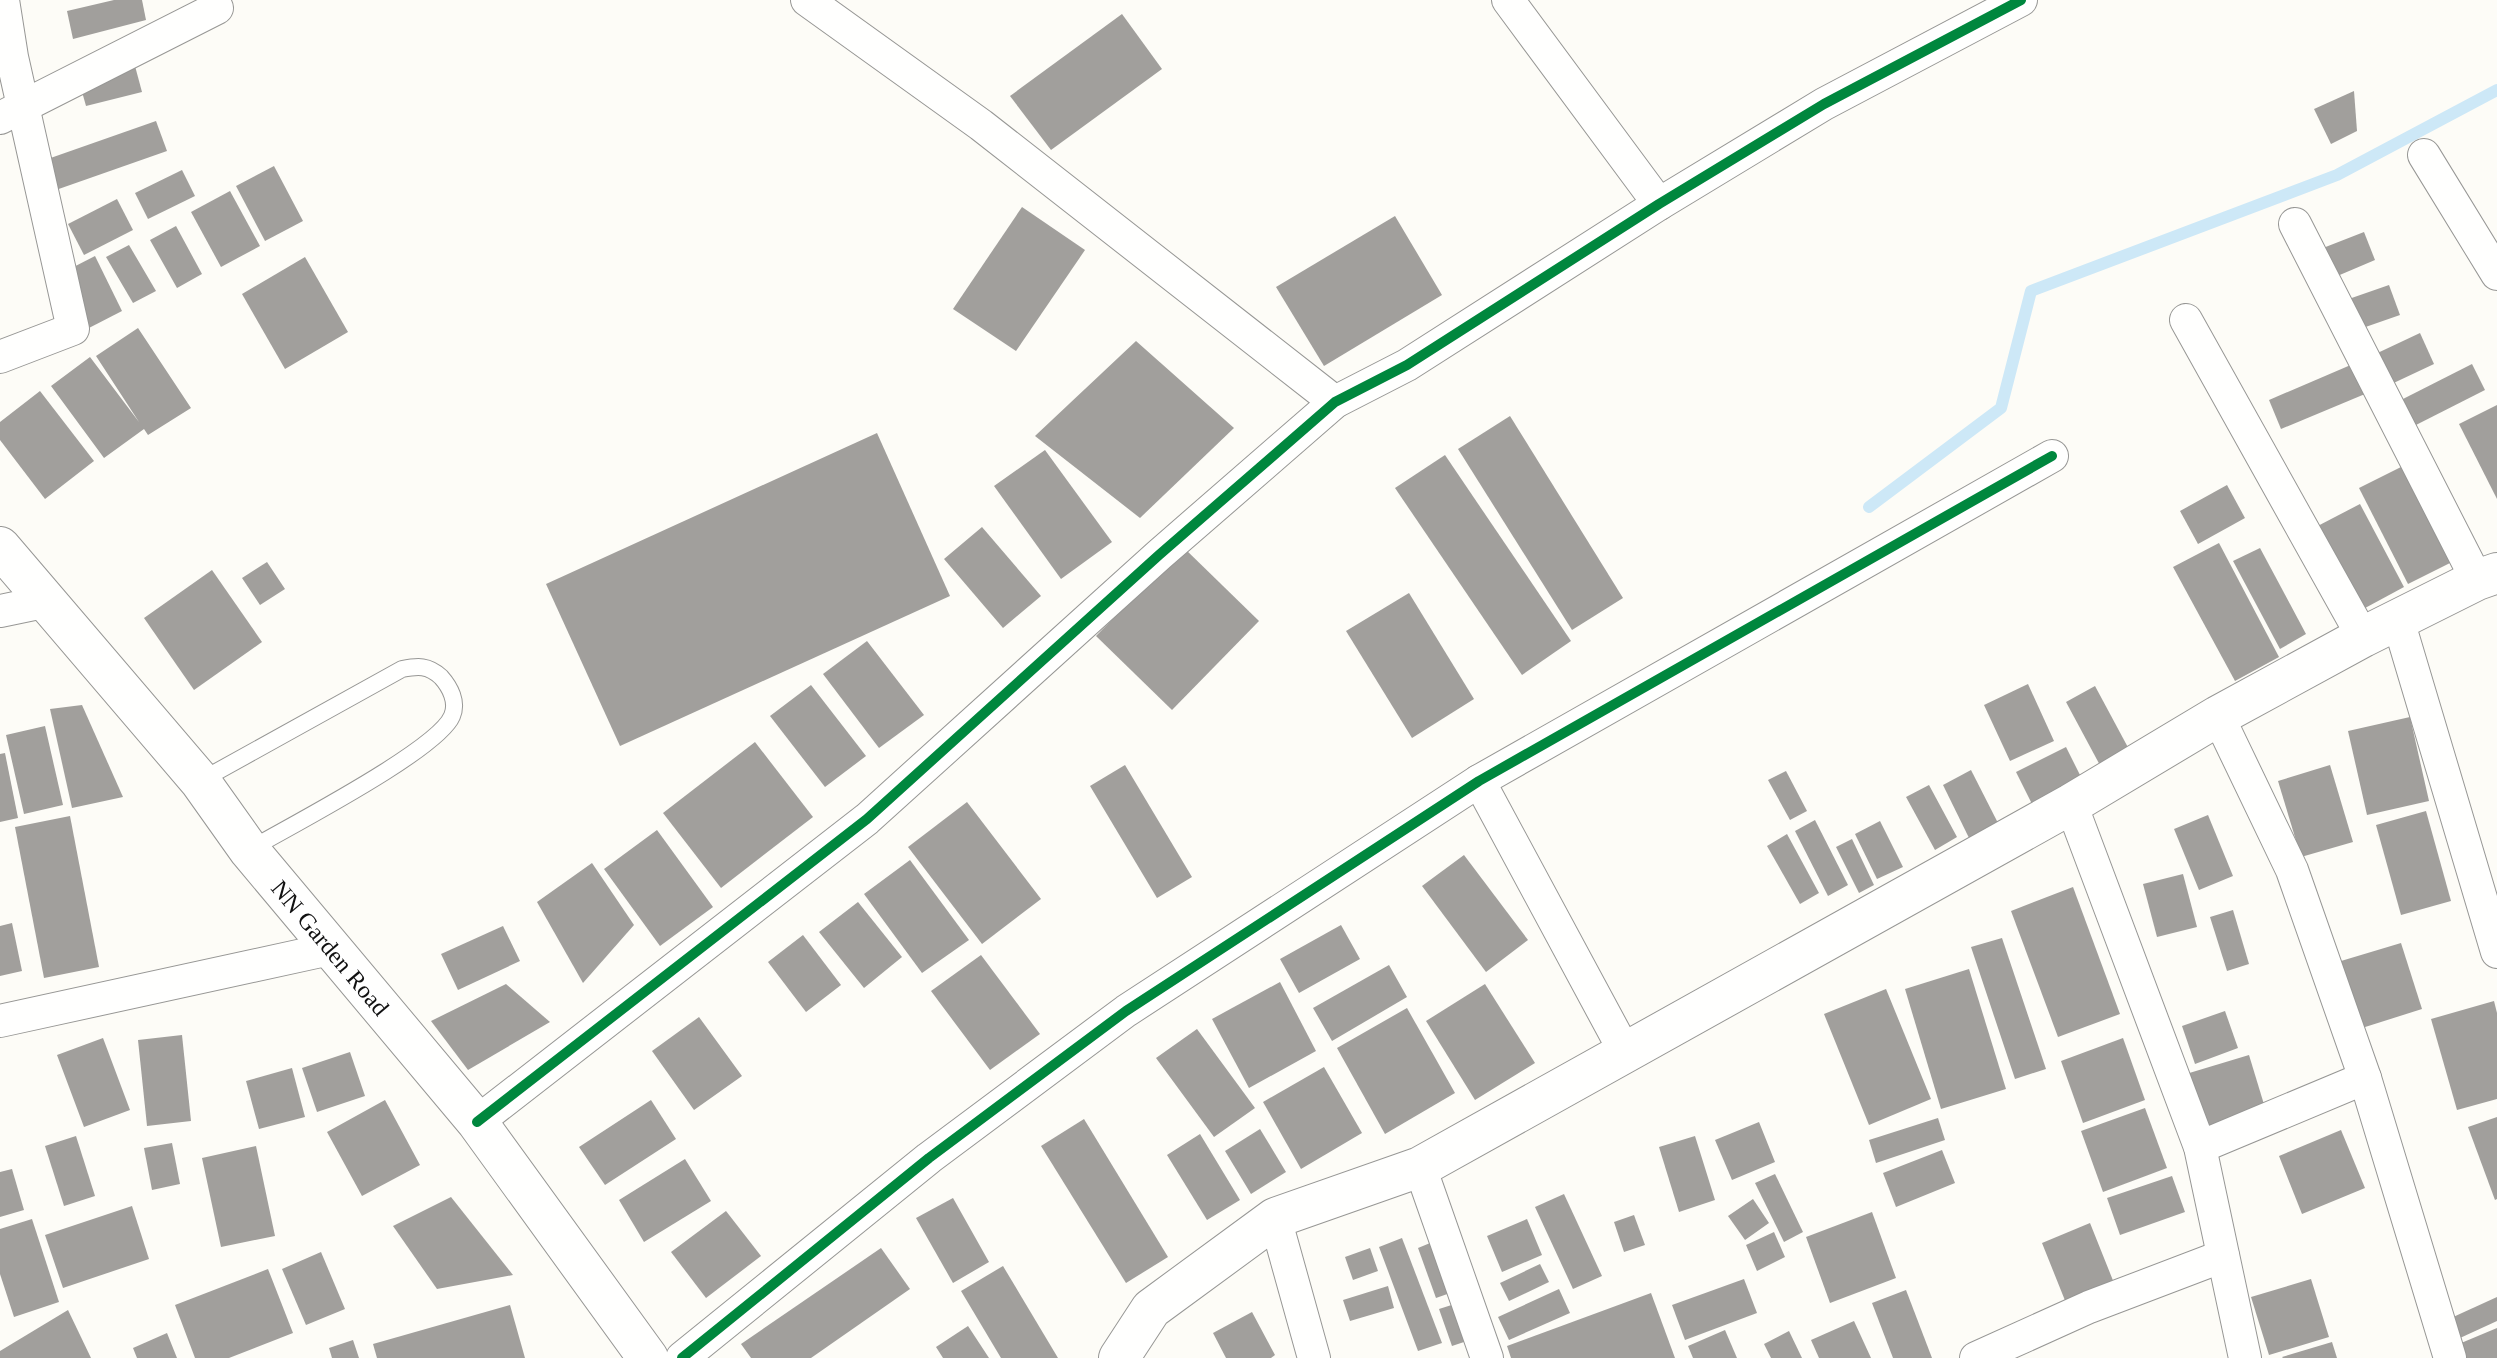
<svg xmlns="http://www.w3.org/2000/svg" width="2497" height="1358" font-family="Georgia,serif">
<rect width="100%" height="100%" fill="#fdfcf7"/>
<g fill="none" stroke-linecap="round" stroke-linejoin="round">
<path stroke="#cde8f7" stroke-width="12" d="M 1869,507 L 2001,408 L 2031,291 L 2337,175 L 2497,90"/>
</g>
<g fill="#a19f9c">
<path d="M 114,0 L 142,0 L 146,20 L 73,39 L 67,11 Z"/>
<path d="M 1122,14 L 1162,69 L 1051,150 L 1010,96 Z"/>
<path d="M 135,66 L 142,92 L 86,106 L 79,81 Z"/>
<path d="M 2354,91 L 2357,131 L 2331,144 L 2314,109 Z"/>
<path d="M 156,121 L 167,151 L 53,191 L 42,161 Z"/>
<path d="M 274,166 L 303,221 L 265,241 L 236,186 Z"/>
<path d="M 182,170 L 195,196 L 148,219 L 135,193 Z"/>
<path d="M 230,191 L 260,246 L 221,267 L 191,212 Z"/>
<path d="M 117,199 L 133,230 L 84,255 L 68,224 Z"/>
<path d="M 1022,207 L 1085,250 L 1016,351 L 953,309 Z"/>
<path d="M 1395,216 L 1442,295 L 1324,366 L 1276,287 Z"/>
<path d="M 176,226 L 202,274 L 177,288 L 150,240 Z"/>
<path d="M 2364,232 L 2375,260 L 2335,277 L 2323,248 Z"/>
<path d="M 129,245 L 156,291 L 133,303 L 106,257 Z"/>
<path d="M 95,256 L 122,311 L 87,329 L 60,274 Z"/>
<path d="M 305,257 L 348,332 L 285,369 L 242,294 Z"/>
<path d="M 2389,285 L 2400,315 L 2354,331 L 2343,301 Z"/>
<path d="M 138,328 L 191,408 L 148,435 L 144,429 L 104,458 L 51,386 L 90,357 L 139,422 L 96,356 Z"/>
<path d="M 2420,333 L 2434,364 L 2383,388 L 2369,357 Z"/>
<path d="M 1136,341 L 1234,428 L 1140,518 L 1035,436 Z"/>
<path d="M 2353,364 L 2365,394 L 2281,429 L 2269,400 Z"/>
<path d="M 2472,364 L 2485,390 L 2412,427 L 2399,401 Z"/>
<path d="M 40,391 L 94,461 L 45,499 L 0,440 L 0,422 Z"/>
<path d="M 2497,405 L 2497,499 L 2459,424 Z"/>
<path d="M 1510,416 L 1623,598 L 1572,630 L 1458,449 Z"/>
<path d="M 877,433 L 950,596 L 620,746 L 546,584 Z"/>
<path d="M 1045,450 L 1112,542 L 1061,579 L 994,486 Z"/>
<path d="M 1445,455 L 1571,641 L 1522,675 L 1395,488 Z"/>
<path d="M 2409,463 L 2458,559 L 2408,584 L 2359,488 Z"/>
<path d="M 2227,485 L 2245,518 L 2198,544 L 2180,511 Z"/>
<path d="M 2360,504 L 2404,587 L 2354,614 L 2310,530 Z"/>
<path d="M 982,527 L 1041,596 L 1003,628 L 944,559 Z"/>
<path d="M 2219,543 L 2279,657 L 2235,681 L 2173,567 Z"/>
<path d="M 1183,547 L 1259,621 L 1172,710 L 1096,636 Z"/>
<path d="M 2260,548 L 2306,634 L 2280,649 L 2233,561 Z"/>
<path d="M 267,562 L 285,589 L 260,605 L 242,578 Z"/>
<path d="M 212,570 L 262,642 L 194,690 L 144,618 Z"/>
<path d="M 1409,593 L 1474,699 L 1412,738 L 1346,631 Z"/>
<path d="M 867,641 L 924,715 L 879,748 L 823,674 Z"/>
<path d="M 2028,684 L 2054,741 L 2010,761 L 1984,705 Z"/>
<path d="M 811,685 L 866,756 L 825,787 L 770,716 Z"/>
<path d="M 2095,686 L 2131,753 L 2102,769 L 2066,702 Z"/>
<path d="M 82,705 L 123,797 L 72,808 L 50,709 Z"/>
<path d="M 2410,717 L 2429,801 L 2367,815 L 2348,731 Z"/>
<path d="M 45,726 L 63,805 L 24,814 L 6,735 Z"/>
<path d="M 755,742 L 813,817 L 721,888 L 663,813 Z"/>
<path d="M 2066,747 L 2083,781 L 2033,806 L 2016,772 Z"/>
<path d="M 5,753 L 18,818 L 0,822 L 0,754 Z"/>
<path d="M 1125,765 L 1192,877 L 1157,898 L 1090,786 Z"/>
<path d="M 2330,765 L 2353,842 L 2301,857 L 2278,781 Z"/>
<path d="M 1971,770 L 2000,827 L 1971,842 L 1943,785 Z"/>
<path d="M 1786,771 L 1807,811 L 1790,820 L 1768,780 Z"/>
<path d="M 1929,785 L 1957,837 L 1935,850 L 1906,797 Z"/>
<path d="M 967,802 L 1041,899 L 982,944 L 908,847 Z"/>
<path d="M 2426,811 L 2451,901 L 2401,915 L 2376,825 Z"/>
<path d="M 2208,815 L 2233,876 L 2199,890 L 2174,829 Z"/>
<path d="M 70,816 L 99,967 L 44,978 L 15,827 Z"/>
<path d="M 1815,820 L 1848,885 L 1828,896 L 1795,831 Z"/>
<path d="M 1880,821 L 1903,867 L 1877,879 L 1855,834 Z"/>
<path d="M 657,830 L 713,907 L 660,946 L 604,869 Z"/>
<path d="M 1787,834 L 1819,893 L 1800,904 L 1767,846 Z"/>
<path d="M 1852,839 L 1874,885 L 1859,893 L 1836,847 Z"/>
<path d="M 1464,855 L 1528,940 L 1486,972 L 1422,886 Z"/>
<path d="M 910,860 L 969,940 L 922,973 L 864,894 Z"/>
<path d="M 592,863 L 634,925 L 583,983 L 537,902 Z"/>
<path d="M 2183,874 L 2197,927 L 2157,937 L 2143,884 Z"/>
<path d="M 2073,887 L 2120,1014 L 2058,1037 L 2011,911 Z"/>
<path d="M 858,902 L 902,957 L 864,988 L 819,932 Z"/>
<path d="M 2233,910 L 2249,964 L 2227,971 L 2210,917 Z"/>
<path d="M 12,923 L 22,971 L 0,976 L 0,926 Z"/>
<path d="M 1341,925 L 1360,959 L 1299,993 L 1280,959 Z"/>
<path d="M 503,926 L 520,961 L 458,990 L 441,954 Z"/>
<path d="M 803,935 L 841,985 L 806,1012 L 768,962 Z"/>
<path d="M 2002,938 L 2046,1069 L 2015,1079 L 1971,947 Z"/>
<path d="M 2401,943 L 2422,1009 L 2362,1028 L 2341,961 Z"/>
<path d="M 981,955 L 1040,1034 L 990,1070 L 931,991 Z"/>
<path d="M 1389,965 L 1407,997 L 1332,1041 L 1313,1008 Z"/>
<path d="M 1969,969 L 2006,1089 L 1941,1109 L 1905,989 Z"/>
<path d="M 1280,982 L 1316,1051 L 1249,1088 L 1212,1019 Z"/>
<path d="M 506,984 L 550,1022 L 468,1070 L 431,1021 Z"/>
<path d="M 1485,984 L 1535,1063 L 1475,1100 L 1426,1021 Z"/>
<path d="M 1886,989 L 1931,1099 L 1869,1125 L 1824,1014 Z"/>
<path d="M 2494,1001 L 2497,1013 L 2497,1099 L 2457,1110 L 2431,1019 Z"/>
<path d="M 1407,1008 L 1455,1093 L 1385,1134 L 1337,1048 Z"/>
<path d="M 2225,1011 L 2238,1048 L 2195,1064 L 2182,1026 Z"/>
<path d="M 699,1017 L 742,1076 L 694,1110 L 652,1051 Z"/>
<path d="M 1197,1029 L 1255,1108 L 1214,1137 L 1156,1058 Z"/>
<path d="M 182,1035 L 191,1121 L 147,1126 L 138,1040 Z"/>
<path d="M 103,1038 L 130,1110 L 84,1127 L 57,1055 Z"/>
<path d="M 2123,1038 L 2145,1100 L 2083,1123 L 2061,1061 Z"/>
<path d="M 350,1052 L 365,1096 L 317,1112 L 302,1068 Z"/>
<path d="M 2249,1055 L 2266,1111 L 2203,1129 L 2186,1074 Z"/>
<path d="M 1324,1067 L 1362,1133 L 1301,1169 L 1263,1102 Z"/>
<path d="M 292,1068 L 305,1117 L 259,1129 L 246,1081 Z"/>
<path d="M 385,1100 L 420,1165 L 362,1196 L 327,1132 Z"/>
<path d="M 651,1100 L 676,1139 L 605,1185 L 579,1147 Z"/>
<path d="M 2145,1108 L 2167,1168 L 2103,1192 L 2081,1131 Z"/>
<path d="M 2497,1117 L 2497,1199 L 2495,1200 L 2468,1127 Z"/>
<path d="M 1938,1118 L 1945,1140 L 1876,1163 L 1869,1140 Z"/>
<path d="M 1084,1119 L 1168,1257 L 1126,1283 L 1041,1146 Z"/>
<path d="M 1759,1122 L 1775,1162 L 1732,1180 L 1715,1140 Z"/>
<path d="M 1260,1129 L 1286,1172 L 1251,1194 L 1225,1151 Z"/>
<path d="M 2341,1130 L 2365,1188 L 2302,1214 L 2279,1156 Z"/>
<path d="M 1200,1134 L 1240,1200 L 1207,1220 L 1167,1155 Z"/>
<path d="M 76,1136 L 95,1196 L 64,1206 L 45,1146 Z"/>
<path d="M 1695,1136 L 1715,1200 L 1679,1212 L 1659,1147 Z"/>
<path d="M 172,1143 L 180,1184 L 152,1190 L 144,1148 Z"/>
<path d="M 256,1146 L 275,1236 L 221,1247 L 202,1158 Z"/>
<path d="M 1942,1150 L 1955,1183 L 1896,1207 L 1883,1173 Z"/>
<path d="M 685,1159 L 711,1201 L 644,1242 L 619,1200 Z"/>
<path d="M 12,1169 L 24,1210 L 0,1217 L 0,1172 Z"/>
<path d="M 1775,1174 L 1803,1232 L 1784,1242 L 1755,1183 Z"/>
<path d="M 2172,1176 L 2185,1212 L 2120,1235 L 2107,1198 Z"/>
<path d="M 1564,1194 L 1602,1276 L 1573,1289 L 1535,1207 Z"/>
<path d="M 451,1197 L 513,1275 L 437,1289 L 393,1226 Z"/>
<path d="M 953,1198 L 989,1262 L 953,1283 L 916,1218 Z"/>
<path d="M 1753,1199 L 1769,1223 L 1745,1240 L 1728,1216 Z"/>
<path d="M 132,1206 L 149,1259 L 63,1288 L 45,1235 Z"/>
<path d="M 726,1211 L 761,1256 L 706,1298 L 671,1252 Z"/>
<path d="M 1872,1212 L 1896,1278 L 1830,1303 L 1806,1237 Z"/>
<path d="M 1634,1215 L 1645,1245 L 1624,1252 L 1614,1222 Z"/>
<path d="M 32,1219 L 59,1302 L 14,1317 L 0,1274 L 0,1229 Z"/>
<path d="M 1527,1219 L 1542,1255 L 1502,1272 L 1487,1236 Z"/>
<path d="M 2090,1223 L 2116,1288 L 2068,1308 L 2042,1243 Z"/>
<path d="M 1774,1232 L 1785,1257 L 1757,1271 L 1746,1245 Z"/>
<path d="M 1402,1238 L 1442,1343 L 1418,1351 L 1379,1247 Z"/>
<path d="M 1435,1241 L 1453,1292 L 1436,1298 L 1418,1248 Z"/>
<path d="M 881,1248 L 910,1289 L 811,1358 L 751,1358 L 741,1344 Z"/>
<path d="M 1370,1248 L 1378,1271 L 1353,1280 L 1345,1257 Z"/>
<path d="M 321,1252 L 345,1309 L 306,1325 L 282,1269 Z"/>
<path d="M 1540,1264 L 1549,1282 L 1509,1301 L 1500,1283 Z"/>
<path d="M 1003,1266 L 1058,1358 L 1001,1358 L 961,1291 Z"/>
<path d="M 268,1269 L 293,1333 L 229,1358 L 195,1358 L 175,1305 Z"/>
<path d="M 1744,1279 L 1757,1313 L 1685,1340 L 1672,1305 Z"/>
<path d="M 2311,1279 L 2329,1337 L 2269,1355 L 2251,1297 Z"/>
<path d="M 1388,1286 L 1394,1308 L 1350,1321 L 1343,1300 Z"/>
<path d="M 1559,1289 L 1570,1313 L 1509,1340 L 1498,1317 Z"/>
<path d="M 1906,1290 L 1932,1358 L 1893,1358 L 1872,1303 Z"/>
<path d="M 1651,1293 L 1675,1358 L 1511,1358 L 1507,1346 Z"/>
<path d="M 2497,1297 L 2497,1321 L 2460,1338 L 2451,1318 Z"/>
<path d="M 1461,1302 L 1473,1339 L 1452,1346 L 1439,1309 Z"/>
<path d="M 510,1305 L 525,1358 L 377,1358 L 373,1344 Z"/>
<path d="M 68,1310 L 91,1358 L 0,1358 L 0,1351 Z"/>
<path d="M 1252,1312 L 1275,1355 L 1271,1358 L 1226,1358 L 1213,1333 Z"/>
<path d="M 1854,1321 L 1871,1358 L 1819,1358 L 1811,1340 Z"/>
<path d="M 968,1326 L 989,1358 L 943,1358 L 936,1347 Z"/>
<path d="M 2497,1328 L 2497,1358 L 2459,1358 L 2454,1346 Z"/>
<path d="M 1725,1330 L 1737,1358 L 1693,1358 L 1688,1346 Z"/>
<path d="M 1789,1331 L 1802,1358 L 1771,1358 L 1764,1344 Z"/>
<path d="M 167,1333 L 177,1358 L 137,1358 L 133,1348 Z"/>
<path d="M 353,1340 L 359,1358 L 332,1358 L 329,1348 Z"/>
<path d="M 2332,1342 L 2337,1358 L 2283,1358 L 2282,1357 Z"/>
</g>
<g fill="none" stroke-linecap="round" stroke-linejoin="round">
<g stroke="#979795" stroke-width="18">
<path id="service" d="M 200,781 L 402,669 C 418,666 428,665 441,677 C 450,687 458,702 452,716 C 438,750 288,827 249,850"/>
</g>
<g stroke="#979795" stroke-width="34">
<g id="minor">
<path d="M 807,0 L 981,125 L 1335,402"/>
<path d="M 1508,0 L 1659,204"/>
<path d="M 0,118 L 217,8"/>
<path d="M 2424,155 L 2497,274"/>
<path d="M 2295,224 L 2477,580"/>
<path d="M 2186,320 L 2363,637"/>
<path d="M 0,357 L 73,329 L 12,57 L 3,0"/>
<path d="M 0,611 L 48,601"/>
<path d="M 2398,620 L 2497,952"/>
<path d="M 2218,716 L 2292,870 L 2365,1078 L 2450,1358"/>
<path d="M 1479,781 L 1625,1052"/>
<path d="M 2071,804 L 2200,1147 L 2245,1358"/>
<path d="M 0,1021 L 330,949"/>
<path d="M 477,1122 L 867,819 L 1159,555 L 1335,402 L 1407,365 L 1659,204 L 1824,104 L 2021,0"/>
<path d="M 2200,1147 L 2365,1078"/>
<path d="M 1420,1167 L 1487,1358"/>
<path d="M 1275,1218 L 1314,1358"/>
<path d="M 682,1358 L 929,1158 L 1126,1011 L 1479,781 L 2052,456"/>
<path d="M 1976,1358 L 2089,1307 L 2223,1256"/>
</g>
</g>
<g stroke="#979795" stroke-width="42">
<g id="tertiary">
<path d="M 0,547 L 200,781 L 249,850 L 477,1122 L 648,1358"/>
<path d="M 1119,1358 L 1151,1309 L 1275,1218 L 1420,1167 L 2071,804 L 2218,716 L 2363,637 L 2477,580 L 2497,573"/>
</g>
</g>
<use href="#service" stroke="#fffffe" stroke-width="16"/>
<use href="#minor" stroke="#fffffe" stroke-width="32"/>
<use href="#tertiary" stroke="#fffffe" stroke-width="40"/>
<g stroke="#fff" stroke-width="15">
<g id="cycleway">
<path d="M 477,1122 L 867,819 L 1159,555 L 1335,402 L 1407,365 L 1659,204 L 1824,104 L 2021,0"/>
<path d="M 682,1358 L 929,1158 L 1126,1011 L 1479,781 L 2052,456"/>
</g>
</g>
<use href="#cycleway" stroke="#00873e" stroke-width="10"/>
</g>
<g text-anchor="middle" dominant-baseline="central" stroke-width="8" stroke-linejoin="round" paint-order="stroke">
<g font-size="24" fill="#111" stroke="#fff">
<text transform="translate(330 948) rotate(50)">NN Garden Road</text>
</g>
</g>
</svg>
